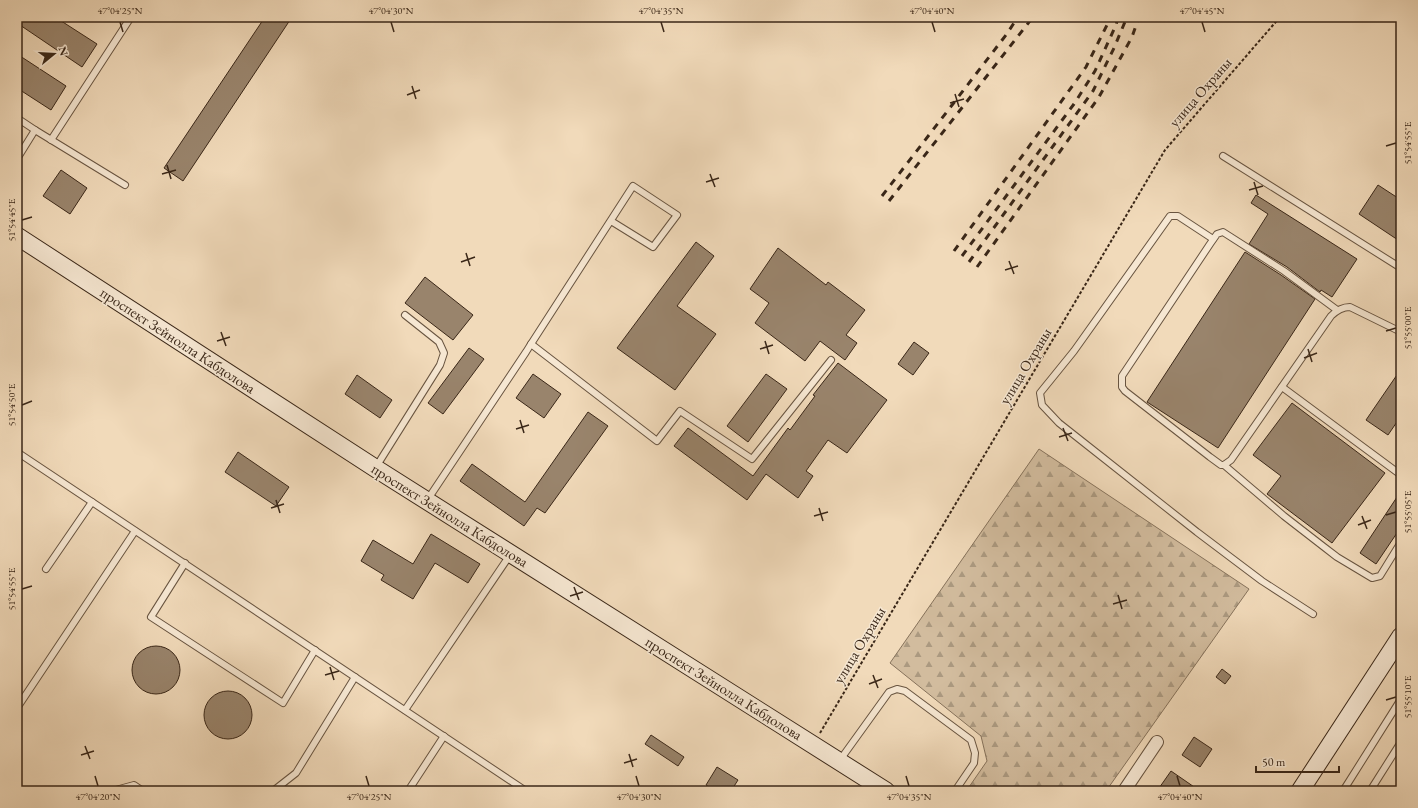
<svg xmlns="http://www.w3.org/2000/svg" width="1418" height="808" font-family="'EB Garamond',serif">
<defs>
<pattern id="forest-firs" width="22" height="20" patternUnits="userSpaceOnUse"><rect width="22" height="20" fill="#d2bc9e"/><path d="M5 1l3.5 6h-7zM16 11l3.5 6h-7z" fill="#ab9980"/></pattern>
</defs>
<rect width="100%" height="100%" fill="#f1daba"/>
<filter id="stains"><feTurbulence type="fractalNoise" baseFrequency=".005" numOctaves="4"/><feColorMatrix values="0 0 0 0 .2 0 0 0 0 .09 0 0 0 0 .02 0 0 0 .5 -.17"/></filter>
<radialGradient id="worn" r=".72"><stop offset=".6" stop-color="#630" stop-opacity="0"/><stop offset="1" stop-color="#630" stop-opacity=".3"/></radialGradient>
<path fill="url(#forest-firs)" stroke="#86725b" d="M 1039,449 L 1249,589 L 1106,791 L 975,791 L 969,787 L 987,761 L 981,736 L 890,663 Z"/>
<g fill="#99846c" stroke="#3a2718">
<path d="M 17,17 L 55,17 L 97,44 L 82,67 L 17,23 Z"/>
<path d="M 265,17 L 292,17 L 183,181 L 164,168 Z"/>
<path d="M 17,54 L 66,86 L 51,110 L 17,88 Z"/>
<path d="M 61,170 L 87,188 L 70,214 L 43,196 Z"/>
<path d="M 1378,185 L 1401,200 L 1401,242 L 1359,214 Z"/>
<path d="M 1256,195 L 1357,259 L 1332,297 L 1321,290 L 1320,292 L 1287,267 L 1249,244 L 1268,214 L 1251,203 Z"/>
<path d="M 696,242 L 714,256 L 677,306 L 716,334 L 675,390 L 617,348 Z"/>
<path d="M 778,248 L 826,285 L 828,282 L 865,310 L 846,335 L 857,343 L 845,360 L 820,341 L 805,361 L 755,323 L 769,303 L 750,289 Z"/>
<path d="M 1245,252 L 1281,275 L 1315,299 L 1218,448 L 1147,402 Z"/>
<path d="M 425,277 L 473,315 L 453,340 L 405,303 Z"/>
<path d="M 914,342 L 929,353 L 913,375 L 898,364 Z"/>
<path d="M 469,348 L 484,359 L 443,414 L 428,403 Z"/>
<path d="M 838,363 L 887,400 L 847,453 L 828,440 L 806,471 L 813,476 L 798,498 L 766,474 L 747,500 L 674,446 L 688,428 L 753,476 L 788,428 L 790,430 L 815,396 L 813,395 Z"/>
<path d="M 1401,369 L 1401,416 L 1388,435 L 1366,420 Z"/>
<path d="M 533,374 L 561,394 L 544,418 L 516,398 Z"/>
<path d="M 766,374 L 787,389 L 748,442 L 727,426 Z"/>
<path d="M 357,375 L 392,400 L 380,418 L 345,394 Z"/>
<path d="M 1292,403 L 1385,473 L 1332,543 L 1267,494 L 1281,476 L 1253,455 Z"/>
<path d="M 588,412 L 608,426 L 545,513 L 537,508 L 524,526 L 460,481 L 472,464 L 525,502 Z"/>
<path d="M 238,452 L 289,487 L 276,506 L 225,472 Z"/>
<path d="M 1401,491 L 1401,527 L 1376,564 L 1360,553 Z"/>
<path d="M 431,534 L 480,564 L 468,583 L 435,563 L 413,599 L 381,580 L 384,575 L 361,561 L 373,540 L 413,564 Z"/>
<circle cx="156" cy="670" r="24"/>
<path d="M 1222,669 L 1231,676 L 1225,684 L 1216,677 Z"/>
<circle cx="228" cy="715" r="24"/>
<path d="M 651,735 L 684,757 L 678,766 L 645,744 Z"/>
<path d="M 1194,737 L 1212,749 L 1200,767 L 1182,755 Z"/>
<path d="M 717,767 L 738,780 L 731,791 L 716,791 L 706,785 Z"/>
<path d="M 1171,771 L 1200,791 L 1157,791 Z"/>
</g>
<g fill="none" stroke-linecap="round" stroke-linejoin="round">
<g stroke="#685440" stroke-width="8">
<g id="service">
<path d="M 17,118 L 35,130 L 17,159"/>
<path d="M 35,130 L 125,185"/>
<path d="M 51,140 L 131,17"/>
<path d="M 1223,156 L 1401,268"/>
<path d="M 1213,239 L 1178,216 L 1170,216 L 1074,351 L 1040,393 L 1042,405 L 1059,423 L 1197,532 L 1262,581 L 1313,614"/>
<path d="M 1337,310 L 1284,271 L 1223,232 L 1217,234 L 1210,244 L 1122,376 L 1122,387 L 1125,391 L 1210,457 L 1221,465 L 1224,465 L 1231,460 L 1331,316 C 1337,310 1342,307 1350,307 L 1401,332"/>
<path d="M 531,344 L 657,441 L 680,411 L 752,459 L 831,360"/>
<path d="M 1282,387 L 1401,475"/>
<path d="M 17,452 L 526,791"/>
<path d="M 1224,465 L 1284,516 L 1324,547 L 1337,557 L 1372,578 L 1380,576 L 1401,542"/>
<path d="M 376,467 L 440,365 L 444,353 L 439,342 L 405,315"/>
<path d="M 428,499 L 526,352 L 531,344 L 633,186 L 677,215 L 653,247 L 611,221"/>
<path d="M 185,563 L 151,617 L 283,703 L 315,650"/>
<path d="M 46,569 L 92,502"/>
<path d="M 17,708 L 135,531"/>
<path d="M 405,710 L 510,555"/>
<path d="M 840,760 L 889,692 L 897,689 L 905,691 L 971,740 L 975,753 L 974,763 L 955,791"/>
<path d="M 112,791 L 134,785 L 143,791"/>
<path d="M 273,791 L 296,773 L 355,677"/>
<path d="M 408,791 L 444,736"/>
<path d="M 1343,791 L 1401,699"/>
<path d="M 1370,791 L 1401,742"/>
</g>
</g>
<g stroke="#685440" stroke-width="14">
<path id="minor" d="M 1124,791 L 1157,742"/>
</g>
<g stroke="#3a2718" stroke-width="19">
<g id="secondary">
<path d="M 17,236 L 375,468 L 886,791"/>
<path d="M 1300,791 L 1401,636"/>
</g>
</g>
<path stroke="#3a2718" stroke-width="2" stroke-dasharray="3 2" stroke-linecap="butt" d="M 820,733 L 1165,150 L 1280,17"/>
<use href="#service" stroke="#f6e7d2" stroke-width="6"/>
<use href="#minor" stroke="#f6e7d2" stroke-width="12"/>
<use href="#secondary" stroke="#f6e7d2" stroke-width="17"/>
<g stroke="#3a2718" stroke-width="3" stroke-dasharray="7 7" stroke-linecap="butt">
<path d="M 882,196 L 1006,35 L 1018,17"/>
<path d="M 889,201 L 1033,17"/>
<path d="M 954,251 L 1086,67 L 1111,17"/>
<path d="M 962,256 L 1074,104 L 1095,71 L 1116,25 L 1118,17"/>
<path d="M 969,262 L 1093,91 L 1114,48 L 1127,17"/>
<path d="M 977,267 L 1099,97 L 1132,37 L 1139,17"/>
</g>
</g>
<path fill="none" stroke="#3a2718" stroke-width="1.5" d="M 120,22 L 123,32M 391,22 L 394,32M 661,22 L 664,32M 932,22 L 935,32M 1202,22 L 1205,32M 412,86 L 416,99M 955,94 L 959,107M 407,95 L 420,90M 950,103 L 964,99M 1386,146 L 1396,143M 167,165 L 171,179M 162,174 L 176,170M 710,174 L 715,187M 706,182 L 719,178M 1254,182 L 1258,195M 1249,190 L 1263,186M 22,220 L 32,217M 466,253 L 470,266M 1009,261 L 1014,274M 461,262 L 475,257M 1005,270 L 1018,266M 1386,331 L 1396,328M 221,332 L 226,346M 217,341 L 230,337M 765,341 L 769,354M 760,349 L 773,345M 1308,349 L 1312,362M 1304,358 L 1317,353M 22,405 L 32,401M 520,420 L 524,433M 1063,428 L 1068,441M 516,429 L 529,425M 1059,437 L 1072,433M 276,500 L 280,513M 271,508 L 284,504M 819,508 L 823,521M 1386,515 L 1396,512M 814,516 L 828,512M 1362,516 L 1367,529M 1358,525 L 1371,520M 574,587 L 579,600M 22,589 L 32,586M 1118,595 L 1122,609M 570,596 L 583,592M 1113,604 L 1127,600M 330,667 L 334,680M 325,675 L 339,671M 873,675 L 878,688M 869,684 L 882,679M 1386,700 L 1396,697M 85,746 L 90,759M 629,754 L 633,767M 81,755 L 94,751M 624,763 L 637,759M 95,776 L 98,786M 366,776 L 369,786M 636,776 L 639,786M 906,776 L 909,786M 1177,776 L 1180,786"/>
<g text-anchor="middle" dominant-baseline="central" stroke-width="3" stroke-linejoin="round" paint-order="stroke">
<g font-size="15" fill="#3a2718" stroke="#f6e7d2">
<text transform="translate(1200 92) rotate(-49)">улица Охраны</text>
<text transform="translate(178 340) rotate(33)">проспект Зейнолла Кабдолова</text>
<text transform="translate(1025 366) rotate(-59)">улица Охраны</text>
<text transform="translate(450 515) rotate(32)">проспект Зейнолла Кабдолова</text>
<text transform="translate(859 645) rotate(-59)">улица Охраны</text>
<text transform="translate(724 688) rotate(32)">проспект Зейнолла Кабдолова</text>
</g>
</g>
<rect width="1418" height="808" fill="none" stroke="#f1daba" stroke-width="44"/>
<g transform="translate(54 54) rotate(72)" stroke="#f6e7d2" stroke-width="3" paint-order="stroke">
<path d="M0-3L7 15L0 10L-7 15Z" fill="#3a2718"/>
<text y="-6" font-size="11" font-weight="bold" text-anchor="middle" fill="#3a2718">N</text>
</g>
<path d="M1256 766v6h83v-6" fill="none" stroke="#3a2718" stroke-width="2"/>
<text x="1262" y="766" font-size="12" fill="#3a2718" stroke="#f6e7d2" stroke-width="3" paint-order="stroke">50 m</text>
<rect x="22" y="22" width="1374" height="764" fill="none" stroke="#3a2718" stroke-width="1.5"/>
<g font-size="10" text-anchor="middle" fill="#3a2718">
<text x="120" y="14">47°04'25"N</text>
<text x="391" y="14">47°04'30"N</text>
<text x="661" y="14">47°04'35"N</text>
<text x="932" y="14">47°04'40"N</text>
<text x="1202" y="14">47°04'45"N</text>
<text transform="translate(1407 143) rotate(-90)" y="4">51°54'55"E</text>
<text transform="translate(11 220) rotate(-90)" y="4">51°54'45"E</text>
<text transform="translate(1407 328) rotate(-90)" y="4">51°55'00"E</text>
<text transform="translate(11 405) rotate(-90)" y="4">51°54'50"E</text>
<text transform="translate(1407 512) rotate(-90)" y="4">51°55'05"E</text>
<text transform="translate(11 589) rotate(-90)" y="4">51°54'55"E</text>
<text transform="translate(1407 697) rotate(-90)" y="4">51°55'10"E</text>
<text x="98" y="800">47°04'20"N</text>
<text x="369" y="800">47°04'25"N</text>
<text x="639" y="800">47°04'30"N</text>
<text x="909" y="800">47°04'35"N</text>
<text x="1180" y="800">47°04'40"N</text>
</g>
<rect width="100%" height="100%" filter="url(#stains)"/>
<rect width="100%" height="100%" fill="url(#worn)"/>
</svg>
